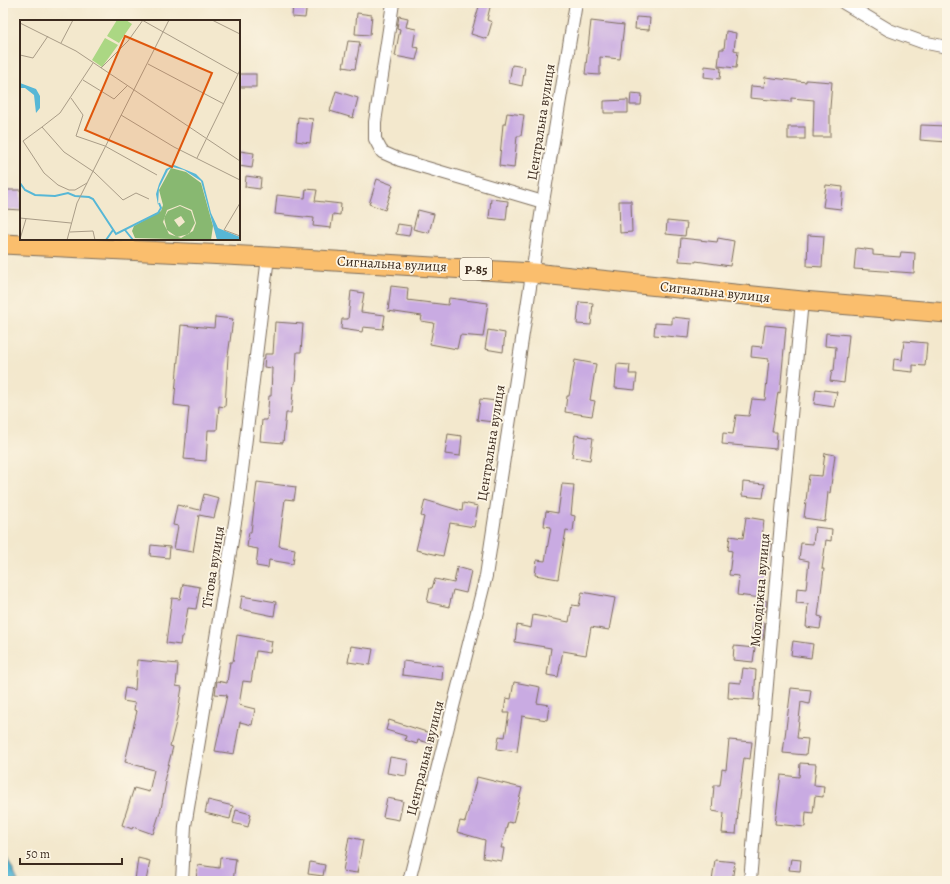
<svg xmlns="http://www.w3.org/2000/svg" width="950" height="884" font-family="Alegreya,serif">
<rect width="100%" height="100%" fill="#fcf5e5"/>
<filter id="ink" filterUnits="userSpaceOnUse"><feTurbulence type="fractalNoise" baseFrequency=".025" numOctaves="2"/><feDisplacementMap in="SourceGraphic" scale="8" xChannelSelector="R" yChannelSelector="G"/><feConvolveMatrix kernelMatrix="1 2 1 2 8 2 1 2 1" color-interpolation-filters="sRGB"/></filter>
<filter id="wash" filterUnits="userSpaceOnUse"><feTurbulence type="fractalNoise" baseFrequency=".012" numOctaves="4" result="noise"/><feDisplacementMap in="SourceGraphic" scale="16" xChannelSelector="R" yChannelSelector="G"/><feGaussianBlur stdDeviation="0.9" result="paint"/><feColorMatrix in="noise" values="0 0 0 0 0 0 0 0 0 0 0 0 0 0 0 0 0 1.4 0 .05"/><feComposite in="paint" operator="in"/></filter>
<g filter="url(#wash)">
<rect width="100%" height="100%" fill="#f3e8cd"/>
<path fill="#57b7d6" stroke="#49707a" d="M 3,855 L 7,858 L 18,881 L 3,881 Z"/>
<g id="blocks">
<g fill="#c9abe2">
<path d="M 293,3 L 307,3 L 305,18 L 292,17 Z"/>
<path d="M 480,3 L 491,3 L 487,20 L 492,22 L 487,39 L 471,34 Z"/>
<path d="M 357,13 L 372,15 L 370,35 L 355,34 Z"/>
<path d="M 399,16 L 408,18 L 406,27 L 416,29 L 413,47 L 419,48 L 416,60 L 395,56 L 400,29 L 397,28 Z"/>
<path d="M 636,17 L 650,18 L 649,30 L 635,29 Z"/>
<path d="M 591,21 L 624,25 L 620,59 L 600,57 L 600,75 L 585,74 Z"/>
<path d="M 726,31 L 736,33 L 734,50 L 738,51 L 736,68 L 718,66 L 720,49 L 724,49 Z"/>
<path d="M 348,41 L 360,42 L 355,69 L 343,67 Z"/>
<path d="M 512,65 L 525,67 L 522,86 L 509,83 Z"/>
<path d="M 705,66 L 721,68 L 720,79 L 704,77 Z"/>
<rect x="239" y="74" width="17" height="13"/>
<path d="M 765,77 L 806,82 L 806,80 L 832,82 L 830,108 L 830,137 L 813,137 L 814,100 L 791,98 L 791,102 L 750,98 L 751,86 L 764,87 Z"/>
<path d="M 336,91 L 358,98 L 353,118 L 330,111 Z"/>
<path d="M 631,93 L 642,94 L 641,105 L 630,105 Z"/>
<path d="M 628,100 L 628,113 L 604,113 L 604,101 Z"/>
<path d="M 507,113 L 524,115 L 521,136 L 517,136 L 514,168 L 499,166 L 503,124 L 505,124 Z"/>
<path d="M 298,117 L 313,119 L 310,143 L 296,141 Z"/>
<path d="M 921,125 L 947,126 L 947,142 L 920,140 Z"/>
<rect x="788" y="127" width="17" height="12"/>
<path d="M 240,151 L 254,153 L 252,168 L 239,166 Z"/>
<path d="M 246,176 L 261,178 L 260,189 L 245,187 Z"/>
<path d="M 377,179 L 393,185 L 385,210 L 369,204 Z"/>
<path d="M 826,185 L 843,187 L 841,209 L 823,207 Z"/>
<path d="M 306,189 L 317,190 L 315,201 L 341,204 L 340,215 L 333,214 L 331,228 L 313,226 L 314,218 L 275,214 L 277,195 L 305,198 Z"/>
<path d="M 4,190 L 21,190 L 21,210 L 4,209 Z"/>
<path d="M 491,199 L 508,201 L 506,220 L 489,218 Z"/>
<path d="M 619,201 L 631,201 L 632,232 L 620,233 Z"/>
<path d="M 418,210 L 434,214 L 429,233 L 413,229 Z"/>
<path d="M 667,221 L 687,223 L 685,236 L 666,234 Z"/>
<path d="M 398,224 L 411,226 L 409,236 L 396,234 Z"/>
<path d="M 808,235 L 824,236 L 822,267 L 807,266 Z"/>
<path d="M 681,238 L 717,242 L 718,238 L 734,241 L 730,266 L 696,261 L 696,262 L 679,261 Z"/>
<path d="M 856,248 L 873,250 L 873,255 L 900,257 L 901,252 L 915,253 L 914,273 L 854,269 Z"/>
<path d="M 391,286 L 408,288 L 407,300 L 448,305 L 449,298 L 488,303 L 483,337 L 460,335 L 457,349 L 430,344 L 434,323 L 421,321 L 422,316 L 388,311 Z"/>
<path d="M 351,291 L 364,293 L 361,312 L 385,315 L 383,329 L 363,327 L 362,332 L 341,329 L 342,319 L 348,319 Z"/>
<path d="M 579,302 L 593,303 L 591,325 L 577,324 Z"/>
<path d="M 215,317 L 233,319 L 228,356 L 225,407 L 219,406 L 217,430 L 208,430 L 206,461 L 184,459 L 189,407 L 174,405 L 181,325 L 214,328 Z"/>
<path d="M 672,317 L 691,319 L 689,338 L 654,335 L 655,323 L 672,324 Z"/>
<path d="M 275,322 L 303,324 L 301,352 L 297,352 L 295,384 L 294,383 L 291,413 L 286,413 L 283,443 L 260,441 L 262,420 L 267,420 L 269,396 L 271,396 L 272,368 L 264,367 L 265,354 L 273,354 Z"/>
<path d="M 765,325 L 786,327 L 780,393 L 778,392 L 772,432 L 777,432 L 776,449 L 722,444 L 723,433 L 733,434 L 736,415 L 749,416 L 752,399 L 765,400 L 769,359 L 751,357 L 752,346 L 762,347 Z"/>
<path d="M 488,330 L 505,333 L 503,352 L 485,349 Z"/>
<path d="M 826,333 L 849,335 L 844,383 L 830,381 L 832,370 L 834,371 L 836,347 L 825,346 Z"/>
<path d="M 904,341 L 927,343 L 925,366 L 913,365 L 913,372 L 893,370 L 894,359 L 902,360 Z"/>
<path d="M 575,360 L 596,364 L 590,400 L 595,401 L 592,416 L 565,412 L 567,396 L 569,396 Z"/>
<path d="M 617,364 L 630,365 L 629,374 L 637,374 L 635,390 L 615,388 Z"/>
<path d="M 816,389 L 837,392 L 834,407 L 814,404 Z"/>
<path d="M 480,399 L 496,401 L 493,422 L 477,420 Z"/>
<path d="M 448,434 L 462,436 L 460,456 L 445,454 Z"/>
<path d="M 575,435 L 593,438 L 590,460 L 572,457 Z"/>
<path d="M 825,453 L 835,455 L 830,493 L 828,492 L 825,521 L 804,518 L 809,475 L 822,476 Z"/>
<path d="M 257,482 L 296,487 L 294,500 L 285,499 L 279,546 L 295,549 L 293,564 L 269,560 L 268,568 L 256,566 L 258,549 L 247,547 L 249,532 L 251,532 Z"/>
<path d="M 743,482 L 765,484 L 763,498 L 742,496 Z"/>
<path d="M 562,484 L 574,485 L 571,515 L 575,516 L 573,531 L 566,530 L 558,579 L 535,575 L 537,560 L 545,561 L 551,527 L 544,526 L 546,511 L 558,513 Z"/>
<path d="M 204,494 L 219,498 L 214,518 L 199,515 L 193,552 L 174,549 L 178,526 L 173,525 L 177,505 L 200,510 Z"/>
<path d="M 425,500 L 462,511 L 463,503 L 478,506 L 474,527 L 450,523 L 443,556 L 416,550 L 424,517 L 421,516 Z"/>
<path d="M 746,517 L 764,520 L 762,538 L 771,539 L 769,556 L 767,556 L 761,598 L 737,595 L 739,576 L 729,575 L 732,551 L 728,550 L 730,536 L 743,538 Z"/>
<path d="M 815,527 L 832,529 L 831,541 L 826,540 L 822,569 L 824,569 L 818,616 L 822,617 L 820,629 L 806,627 L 808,604 L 796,603 L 797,588 L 806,589 L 809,561 L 799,559 L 801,543 L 813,544 Z"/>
<path d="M 151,545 L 170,547 L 169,558 L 150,556 Z"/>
<path d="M 457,567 L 471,571 L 466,593 L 453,590 L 449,607 L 427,602 L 430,588 L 432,588 L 435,579 L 454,583 Z"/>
<path d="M 183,584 L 200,587 L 196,609 L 188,608 L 183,637 L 181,637 L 180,645 L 166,643 L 172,598 L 180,599 Z"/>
<path d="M 582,592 L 615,598 L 609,630 L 591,627 L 586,655 L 563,651 L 558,677 L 547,675 L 551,648 L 515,642 L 517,625 L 531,628 L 533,615 L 569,622 L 572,605 L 579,606 Z"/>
<path d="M 242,596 L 276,602 L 274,616 L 240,609 Z"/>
<path d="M 759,600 L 767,601 L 766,612 L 758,611 Z"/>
<path d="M 753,622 L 765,623 L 763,640 L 752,639 Z"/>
<path d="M 237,635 L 272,641 L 270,653 L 256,651 L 251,682 L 243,681 L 239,705 L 255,709 L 252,725 L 240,722 L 234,754 L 215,751 L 227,695 L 215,694 L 217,681 L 227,683 L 230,662 L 233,662 Z"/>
<path d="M 793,641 L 813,644 L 811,658 L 791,655 Z"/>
<path d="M 351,646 L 373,649 L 370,665 L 348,662 Z"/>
<path d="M 734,646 L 755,648 L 753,662 L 733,660 Z"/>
<path d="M 137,660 L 178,664 L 176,686 L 182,687 L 177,718 L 170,746 L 173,747 L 164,781 L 166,782 L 161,809 L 153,834 L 133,827 L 132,829 L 122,825 L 134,788 L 149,792 L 154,770 L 125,762 L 137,711 L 134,710 L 135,703 L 123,701 L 125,688 L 135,690 Z"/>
<path d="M 403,661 L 443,666 L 442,680 L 402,675 Z"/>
<path d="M 743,668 L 756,670 L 754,700 L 728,698 L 729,682 L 741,683 Z"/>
<path d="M 514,682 L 540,687 L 537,703 L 549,705 L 547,720 L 522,716 L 517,752 L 497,749 L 499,736 L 505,737 L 509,713 L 504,713 L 506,698 L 511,699 Z"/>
<path d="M 791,688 L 811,690 L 809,704 L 801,702 L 797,738 L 808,739 L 806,755 L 783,753 Z"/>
<path d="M 389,720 L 436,735 L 433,744 L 418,740 L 417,744 L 405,740 L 406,736 L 386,730 Z"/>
<path d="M 729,740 L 752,742 L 750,759 L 744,758 L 737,813 L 738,813 L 736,834 L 722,833 L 724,813 L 712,811 L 714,785 L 720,785 L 722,769 L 726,770 Z"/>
<path d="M 390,757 L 408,760 L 406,776 L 387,773 Z"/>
<path d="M 800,763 L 816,764 L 814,785 L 824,786 L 823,797 L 815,796 L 813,813 L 806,812 L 805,827 L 775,824 L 781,775 L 799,777 Z"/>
<path d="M 477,777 L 522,788 L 513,823 L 508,822 L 501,848 L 504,848 L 502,861 L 483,858 L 485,840 L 457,832 L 460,821 L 465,822 Z"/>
<path d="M 387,798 L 403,801 L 399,820 L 383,817 Z"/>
<path d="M 208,800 L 233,806 L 230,819 L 205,813 Z"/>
<path d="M 236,810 L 251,814 L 248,827 L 233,823 Z"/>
<path d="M 349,837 L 363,840 L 357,873 L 343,871 Z"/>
<path d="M 220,857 L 236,859 L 233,881 L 207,881 L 196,879 L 198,865 L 219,868 Z"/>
<path d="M 138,858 L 150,861 L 146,881 L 135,880 Z"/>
<path d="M 791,859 L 801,860 L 800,871 L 789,870 Z"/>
<path d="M 715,860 L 735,862 L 732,881 L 712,881 Z"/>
<path d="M 310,862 L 325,865 L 323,876 L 308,874 Z"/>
</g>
</g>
</g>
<g filter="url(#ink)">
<use href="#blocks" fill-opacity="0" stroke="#7b6c5b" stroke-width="1"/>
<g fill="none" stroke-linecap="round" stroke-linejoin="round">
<g stroke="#7b6c5b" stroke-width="14">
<g id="minor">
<path d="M 393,3 L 375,122 L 375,139 L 382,152 L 400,160 L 543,202"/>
<path d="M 844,3 L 889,30 L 922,42 L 947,47"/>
<path d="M 182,881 L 185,826 L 238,504 L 268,257"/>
<path d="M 409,881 L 486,576 L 543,202 L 576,3"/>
<path d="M 750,881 L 783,499 L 802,301"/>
</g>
</g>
<g stroke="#7b6c5b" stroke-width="21">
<path id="primary" d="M 3,244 L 268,257 L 533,273 L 802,301 L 947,313"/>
</g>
<use href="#minor" stroke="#fff" stroke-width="12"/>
<use href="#primary" stroke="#fabe6d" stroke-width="19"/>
</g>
</g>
<g text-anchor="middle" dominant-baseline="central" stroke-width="3.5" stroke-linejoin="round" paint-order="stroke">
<rect fill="#fcf5e5" stroke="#75675a" stroke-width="1" x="460" y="258" width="32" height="22" rx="3"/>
<g font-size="13" font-weight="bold" fill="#3b2a1e">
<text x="476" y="269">Р-85</text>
</g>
<g font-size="14" fill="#3b2a1e" stroke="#fcf5e5">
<text transform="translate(541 122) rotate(-81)">Центральна вулиця</text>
<text transform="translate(392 264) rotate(3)">Сигнальна вулиця</text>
<text transform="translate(715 292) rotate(6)">Сигнальна вулиця</text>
<text transform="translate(491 443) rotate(-81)">Центральна вулиця</text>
<text transform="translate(213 567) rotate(-81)">Тітова вулиця</text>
<text transform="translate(760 590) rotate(-85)">Молодіжна вулиця</text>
<text transform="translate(425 758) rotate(-76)">Центральна вулиця</text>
</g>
</g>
<g transform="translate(20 20)">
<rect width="220" height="220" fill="#f3e8cd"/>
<path d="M 97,0 L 106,0 L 112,4 L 99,23 L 87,16 ZM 85,18 L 98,25 L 82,47 L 72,40 Z" fill="#abd783"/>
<path d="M 151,148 L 166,152 L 181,163 L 193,206 L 191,220 L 115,218 L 112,211 L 114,206 L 141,191 L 143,185 L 139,170 ZM 160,185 L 172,190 L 176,203 L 173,211 L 161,218 L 149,214 L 143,202 L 147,190 ZM 160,186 L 171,191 L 175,203 L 169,214 L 157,217 L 147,210 L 144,198 L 148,191 ZM 161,196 L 165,202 L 159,207 L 154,200 Z" fill="#88b871" fill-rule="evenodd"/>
<path d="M 0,63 L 16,69 L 20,76 L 20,88 L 16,93 L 14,75 L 5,68 L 0,68 ZM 154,145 L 176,154 L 183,161 L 191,193 L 198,208 L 220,217 L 220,220 L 197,220 L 181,161 L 164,150 L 153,147 L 148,150 L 139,168 L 138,185 L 136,174 L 139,164 L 146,149 Z" fill="#57b7d6"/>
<path fill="none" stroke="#57b7d6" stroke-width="2" d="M 0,163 L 5,170 L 15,175 L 35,176 L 48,173 L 55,176 L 69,177 L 73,179 L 96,214 L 138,193 L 141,188 L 139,183M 105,210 L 113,220M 86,220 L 93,210"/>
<path fill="none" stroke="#a99c87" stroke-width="1" d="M 122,0 L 218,54M 192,0 L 220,14M 0,3 L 56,31 L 220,141M 41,23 L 53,0M 0,35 L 13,38 L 28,16M 73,43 L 40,93 L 22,107 L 44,132 L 74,152 L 103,180 L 116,173 L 129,179M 128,44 L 204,84M 81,48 L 108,21 L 123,0M 63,60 L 94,79 L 108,65M 51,78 L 63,95 L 56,116 L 85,126 L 137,155M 101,95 L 154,127 L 220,160M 22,107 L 3,121 L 24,153 L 38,165 L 49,170 L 55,170 L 67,163M 177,138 L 220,50M 220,183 L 204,210 L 220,216M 0,198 L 51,203M 50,212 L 73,211 L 75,220M 0,219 L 6,199M 47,220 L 57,183 L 149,0"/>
<path fill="#df570d" fill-opacity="0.15" stroke="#df570d" stroke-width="2" d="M 105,16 L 192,53 L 152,147 L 65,110 Z"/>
<rect width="220" height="220" fill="none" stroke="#3b2a1e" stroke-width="2"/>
</g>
<rect width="950" height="884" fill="none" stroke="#fcf5e5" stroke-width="16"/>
<path d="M20 858v6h102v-6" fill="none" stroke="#3b2a1e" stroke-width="2"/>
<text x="26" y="858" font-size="12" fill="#3b2a1e" stroke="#fcf5e5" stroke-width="3" paint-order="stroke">50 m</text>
</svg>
